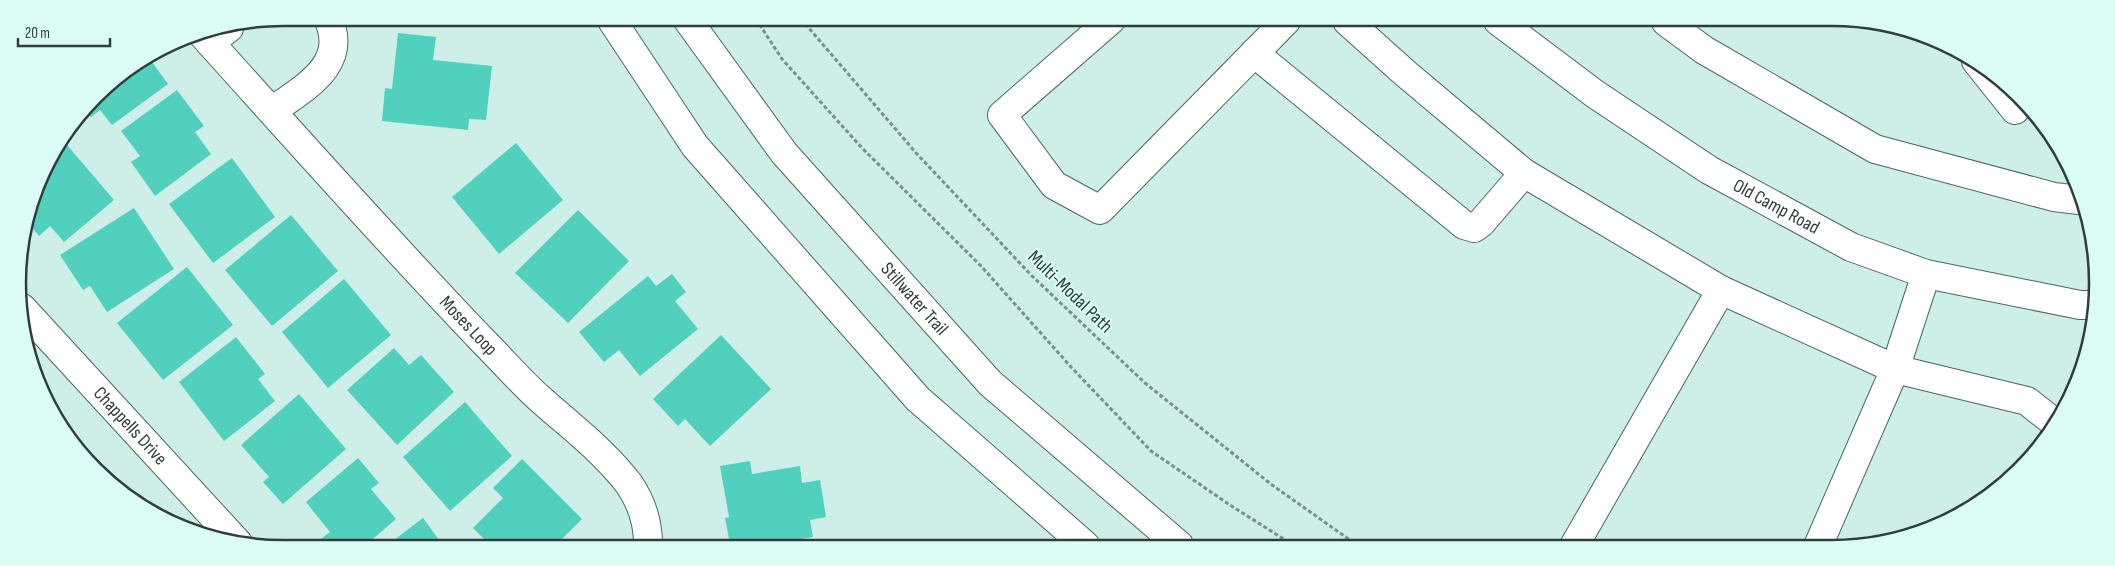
<svg xmlns="http://www.w3.org/2000/svg" width="2115" height="566" font-family="'Sofia Sans Condensed',sans-serif">
<rect width="100%" height="100%" fill="#ceeee8"/>
<g fill="#51d1bd">
<path d="M 398,33 L 436,37 L 433,60 L 492,66 L 486,120 L 469,119 L 468,130 L 382,121 L 385,88 L 392,89 Z"/>
<path d="M 149,58 L 168,84 L 112,125 L 100,110 L 91,117 L 86,111 L 108,84 Z"/>
<path d="M 177,90 L 204,126 L 195,132 L 211,154 L 155,196 L 131,162 L 140,156 L 121,131 Z"/>
<path d="M 516,143 L 563,200 L 499,254 L 452,197 Z"/>
<path d="M 67,145 L 114,200 L 64,242 L 50,226 L 39,236 L 29,224 L 45,165 Z"/>
<path d="M 232,158 L 275,217 L 213,263 L 169,204 Z"/>
<path d="M 134,208 L 174,269 L 107,312 L 90,286 L 83,290 L 60,255 Z"/>
<path d="M 578,210 L 629,261 L 568,323 L 515,273 Z"/>
<path d="M 291,215 L 338,271 L 272,326 L 225,270 Z"/>
<path d="M 187,267 L 233,325 L 163,380 L 117,323 Z"/>
<path d="M 672,274 L 686,292 L 675,301 L 698,329 L 640,376 L 619,350 L 604,362 L 579,332 L 648,276 L 656,286 Z"/>
<path d="M 344,279 L 391,335 L 328,388 L 282,332 Z"/>
<path d="M 721,335 L 771,389 L 710,446 L 685,419 L 678,426 L 653,399 Z"/>
<path d="M 236,337 L 265,374 L 258,379 L 275,401 L 224,441 L 179,382 Z"/>
<path d="M 394,348 L 409,365 L 421,355 L 454,392 L 397,445 L 347,390 Z"/>
<path d="M 299,394 L 346,449 L 283,504 L 263,482 L 269,477 L 241,445 Z"/>
<path d="M 465,402 L 512,456 L 450,511 L 403,457 Z"/>
<path d="M 358,458 L 379,483 L 371,489 L 396,519 L 367,544 L 325,544 L 321,539 L 330,532 L 306,502 Z"/>
<path d="M 522,459 L 582,519 L 557,544 L 489,544 L 473,528 L 503,498 L 493,488 Z"/>
<path d="M 750,461 L 752,474 L 800,466 L 802,483 L 820,480 L 826,517 L 810,520 L 813,537 L 768,544 L 730,544 L 725,518 L 729,517 L 720,466 Z"/>
<path d="M 423,518 L 442,544 L 389,544 Z"/>
</g>
<g fill="none" stroke-linecap="round" stroke-linejoin="round">
<g stroke="#4b6762" stroke-width="30">
<g id="minor">
<path d="M 1111,20 L 1002,115 L 1054,185 L 1100,210 L 1286,21"/>
<path d="M 1347,21 L 1405,73 L 1524,173 L 1721,290 L 1895,369 L 2027,401 L 2056,424"/>
<path id="s1" d="M 1498,21 L 1595,94 L 1709,170 L 1851,247 L 1926,274 L 2080,305 L 2092,305"/>
<path d="M 1666,22 L 1704,50 L 1875,149 L 2054,197 L 2079,200"/>
<path id="s2" d="M 202,34 C 295,137 387,241 483,341 C 502,360 519,380 539,398 C 569,425 604,451 629,484 C 642,503 648,522 648,544"/>
<path d="M 210,43 L 229,28"/>
<path d="M 1254,53 L 1464,225 L 1474,228 L 1481,223 L 1524,173"/>
<path d="M 1976,61 L 2015,110"/>
<path d="M 272,111 C 305,87 349,65 328,18"/>
<path id="s3" d="M 22,308 L 238,543"/>
<path d="M 1574,546 L 1721,290"/>
<path d="M 1818,546 L 1895,369 L 1926,274"/>
</g>
</g>
<g stroke="#4b6762" stroke-width="30">
<g id="major">
<path d="M 611,19 L 695,146 L 918,399 L 1085,545"/>
<path id="s4" d="M 687,19 L 784,153 L 990,383 L 1179,545"/>
</g>
</g>
<g stroke="#798f8b" stroke-width="3" stroke-dasharray="4 2.5" stroke-linecap="butt">
<path d="M 756,19 L 782,59 L 862,148 L 981,266 L 1071,367 L 1151,451 L 1230,505 L 1293,545"/>
<path d="M 801,19 L 917,154 L 1032,276 L 1145,383 L 1272,485 L 1357,545"/>
</g>
<use href="#minor" stroke="#fff" stroke-width="28"/>
<use href="#major" stroke="#fff" stroke-width="28"/>
</g>
<g text-anchor="middle" dominant-baseline="central" stroke-width="4" stroke-linejoin="round" paint-order="stroke">
<g font-size="19" fill="#303d3a" stroke="#dbfcf5">
<text stroke="none"><textPath href="#s1" startOffset="335">Old Camp Road</textPath></text>
<text transform="translate(1070 292) rotate(44)">Multi-Modal Path</text>
<text stroke="none"><textPath href="#s4" startOffset="361">Stillwater Trail</textPath></text>
<text stroke="none"><textPath href="#s2" startOffset="395">Moses Loop</textPath></text>
<text stroke="none"><textPath href="#s3" startOffset="160">Chappells Drive</textPath></text>
</g>
</g>
<path d="M0 0H2115V566H0ZM283 26H1832A257 257 0 0 1 2089 283V283A257 257 0 0 1 1832 540H283A257 257 0 0 1 26 283V283A257 257 0 0 1 283 26Z" fill="#dbfcf5" fill-rule="evenodd"/>
<path fill="none" stroke="#303d3a" stroke-width="2.5" d="M283 26H1832A257 257 0 0 1 2089 283V283A257 257 0 0 1 1832 540H283A257 257 0 0 1 26 283V283A257 257 0 0 1 283 26Z"/>
<path d="M18 38v8h92v-8" fill="none" stroke="#303d3a" stroke-width="2.5"/>
<text x="25" y="38" font-size="15" fill="#303d3a" stroke="#dbfcf5" stroke-width="4" paint-order="stroke">20 m</text>
</svg>
